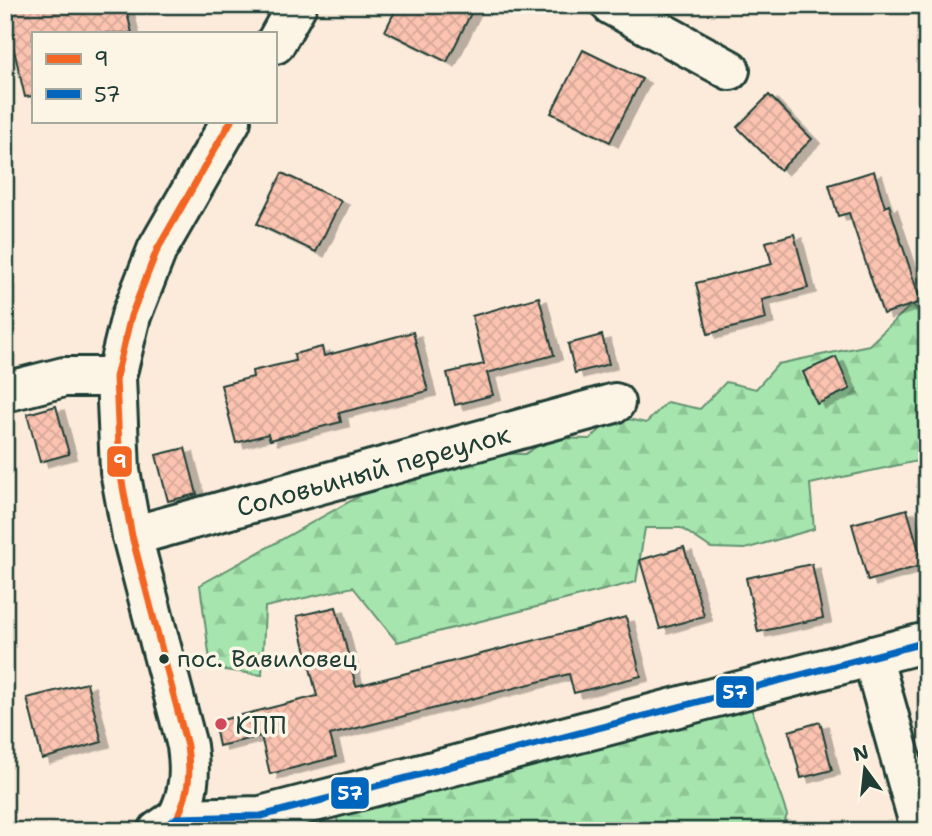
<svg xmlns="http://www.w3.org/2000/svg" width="932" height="836" font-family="'Shantell Sans',sans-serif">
<defs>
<pattern id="forest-firs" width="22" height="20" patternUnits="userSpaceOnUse" patternTransform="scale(1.75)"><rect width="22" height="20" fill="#a6e6ae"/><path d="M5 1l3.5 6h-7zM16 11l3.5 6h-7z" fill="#8ec696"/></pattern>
<pattern id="building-cross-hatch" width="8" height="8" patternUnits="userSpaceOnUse" patternTransform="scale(1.75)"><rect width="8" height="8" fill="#fbc3b0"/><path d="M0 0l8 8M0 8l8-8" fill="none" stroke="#d7a898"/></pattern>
<filter id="shadow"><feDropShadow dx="8" dy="4.5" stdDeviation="0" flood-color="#0004"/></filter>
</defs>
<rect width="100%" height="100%" fill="#fcebda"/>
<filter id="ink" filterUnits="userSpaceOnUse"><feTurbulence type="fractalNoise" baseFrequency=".0143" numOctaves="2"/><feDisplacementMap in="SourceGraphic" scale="14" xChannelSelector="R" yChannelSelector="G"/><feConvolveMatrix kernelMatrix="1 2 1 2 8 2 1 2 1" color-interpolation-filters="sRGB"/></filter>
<g filter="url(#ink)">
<g fill="url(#forest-firs)" stroke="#629271" stroke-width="2">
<path d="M 912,304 L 927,318 L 927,459 L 810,484 L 814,529 L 745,549 L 711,548 L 681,528 L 645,528 L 636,582 L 397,642 L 353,587 L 265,607 L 262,675 L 211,668 L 200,585 L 372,489 L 430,476 L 474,453 L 525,454 L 550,438 L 590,439 L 615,416 L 646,423 L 667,402 L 700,409 L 726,382 L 756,389 L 778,364 L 869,345 Z"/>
<path d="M 750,705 L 787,815 L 781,831 L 339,831 L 335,805 Z"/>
</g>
<g fill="url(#building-cross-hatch)" stroke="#1f3d34" stroke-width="2" filter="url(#shadow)">
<path d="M 33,5 L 125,5 L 132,33 L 33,33 L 33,96 L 25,97 L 5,12 Z"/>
<path d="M 398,5 L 475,5 L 447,62 L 385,31 Z"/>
<path d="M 583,50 L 642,79 L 610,142 L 551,113 Z"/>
<path d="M 769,95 L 812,139 L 780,170 L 737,127 Z"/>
<path d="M 874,171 L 885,207 L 889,205 L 921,302 L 883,314 L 849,213 L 838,216 L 829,185 Z"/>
<path d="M 282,173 L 341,201 L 316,252 L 257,224 Z"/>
<path d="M 794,234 L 808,288 L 762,300 L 766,319 L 708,334 L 696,283 L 772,264 L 766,242 Z"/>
<path d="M 539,297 L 554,355 L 487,373 L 493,395 L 455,405 L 447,373 L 484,364 L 472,316 Z"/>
<path d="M 413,332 L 428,391 L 339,413 L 341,422 L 270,440 L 268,434 L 236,443 L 221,385 L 253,377 L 252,371 L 295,361 L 294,354 L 322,347 L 324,356 Z"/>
<path d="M 602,335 L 609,364 L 575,373 L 568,344 Z"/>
<path d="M 836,357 L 850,389 L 817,404 L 803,372 Z"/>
<path d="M 56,406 L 69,454 L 40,462 L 27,414 Z"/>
<path d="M 185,448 L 197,494 L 168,501 L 156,455 Z"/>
<path d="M 907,509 L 923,565 L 868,581 L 852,524 Z"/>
<path d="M 684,547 L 704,616 L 660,629 L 640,560 Z"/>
<path d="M 812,564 L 823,618 L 758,632 L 746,578 Z"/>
<path d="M 336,607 L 356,686 L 626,617 L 641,676 L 574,693 L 569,674 L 330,735 L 336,757 L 270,774 L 261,736 L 219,746 L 214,722 L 317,696 L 297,616 Z"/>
<path d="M 87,683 L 102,742 L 42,759 L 27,698 Z"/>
<path d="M 820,722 L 832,770 L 801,778 L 789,731 Z"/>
</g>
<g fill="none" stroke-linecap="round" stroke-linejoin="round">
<g stroke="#1f3d34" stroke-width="44">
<g id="minor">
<path d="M 611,5 L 730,70"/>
<path d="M 275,44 L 297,5"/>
<path d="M 5,392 L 64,377 L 116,377"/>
<path id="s1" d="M 132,536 L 615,403"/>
<path d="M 872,656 L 921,831"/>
<path d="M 177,818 C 189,794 191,773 187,746 L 132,536 L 120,471 L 116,377 L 131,316 L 157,250 L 231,121"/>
<path d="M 158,831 L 177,818 L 261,816 L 927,642"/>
</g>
</g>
<use href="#minor" stroke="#fcf5e5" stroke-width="38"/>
<g stroke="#fcf5e5" stroke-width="12">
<path id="bus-1" d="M 177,818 C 189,794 191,773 187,746 L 132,536 L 120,471 L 116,377 L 131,316 L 157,250 L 231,121"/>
</g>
<g stroke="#fcf5e5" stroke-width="12">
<path id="bus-2" d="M 158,831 L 177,818 L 261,816 L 927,642"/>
</g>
<use href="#bus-1" stroke="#f26522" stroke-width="7"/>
<use href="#bus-2" stroke="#0065bd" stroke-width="7"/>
</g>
</g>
<circle fill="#1f3d34" stroke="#fcf5e5" stroke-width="2.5" cx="164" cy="659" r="6"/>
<circle fill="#d1495b" stroke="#fcf5e5" stroke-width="2.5" cx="221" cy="724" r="7"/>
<g text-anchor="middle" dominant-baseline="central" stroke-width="7" stroke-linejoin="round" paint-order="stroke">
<g font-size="24" fill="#1f3d34" stroke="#fcf5e5" text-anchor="start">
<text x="177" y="659">пос. Вавиловец</text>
</g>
<g font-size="26" fill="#1f3d34" stroke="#fcf5e5">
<text stroke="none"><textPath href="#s1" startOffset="250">Соловьиный переулок</textPath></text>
</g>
<g font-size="26" fill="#1f3d34" stroke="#fcf5e5" text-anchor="start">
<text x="235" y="724">КПП</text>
</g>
</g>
<g stroke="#fcf5e5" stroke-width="2.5">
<rect x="106" y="445" width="27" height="33" rx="7" fill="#f26522"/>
<rect x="715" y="675" width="40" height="34" rx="7" fill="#0065bd"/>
<rect x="330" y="776" width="40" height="34" rx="7" fill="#0065bd"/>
</g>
<g font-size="19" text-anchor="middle" font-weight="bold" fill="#fff">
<text x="120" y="468">9</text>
<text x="735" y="699">57</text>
<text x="350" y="800">57</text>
</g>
<rect width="932" height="836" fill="none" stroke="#fcf5e5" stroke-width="28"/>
<rect x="14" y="14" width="904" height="808" fill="none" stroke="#1f3d34" stroke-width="2.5" filter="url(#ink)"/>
<rect x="32" y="32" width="245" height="91" fill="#fcf5e5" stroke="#a4ab9e" stroke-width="2"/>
<rect x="46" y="54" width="35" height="10" fill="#f26522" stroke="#a4ab9e" stroke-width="2"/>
<text x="94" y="66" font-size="21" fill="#1f3d34">9</text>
<rect x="46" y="89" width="35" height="10" fill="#0065bd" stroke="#a4ab9e" stroke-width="2"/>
<text x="94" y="102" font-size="21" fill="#1f3d34">57</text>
<g transform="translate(865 769) rotate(345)" stroke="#fcf5e5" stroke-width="5" paint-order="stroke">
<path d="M0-5L12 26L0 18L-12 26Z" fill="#1f3d34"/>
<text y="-10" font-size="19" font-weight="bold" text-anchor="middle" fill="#1f3d34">N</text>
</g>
</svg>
